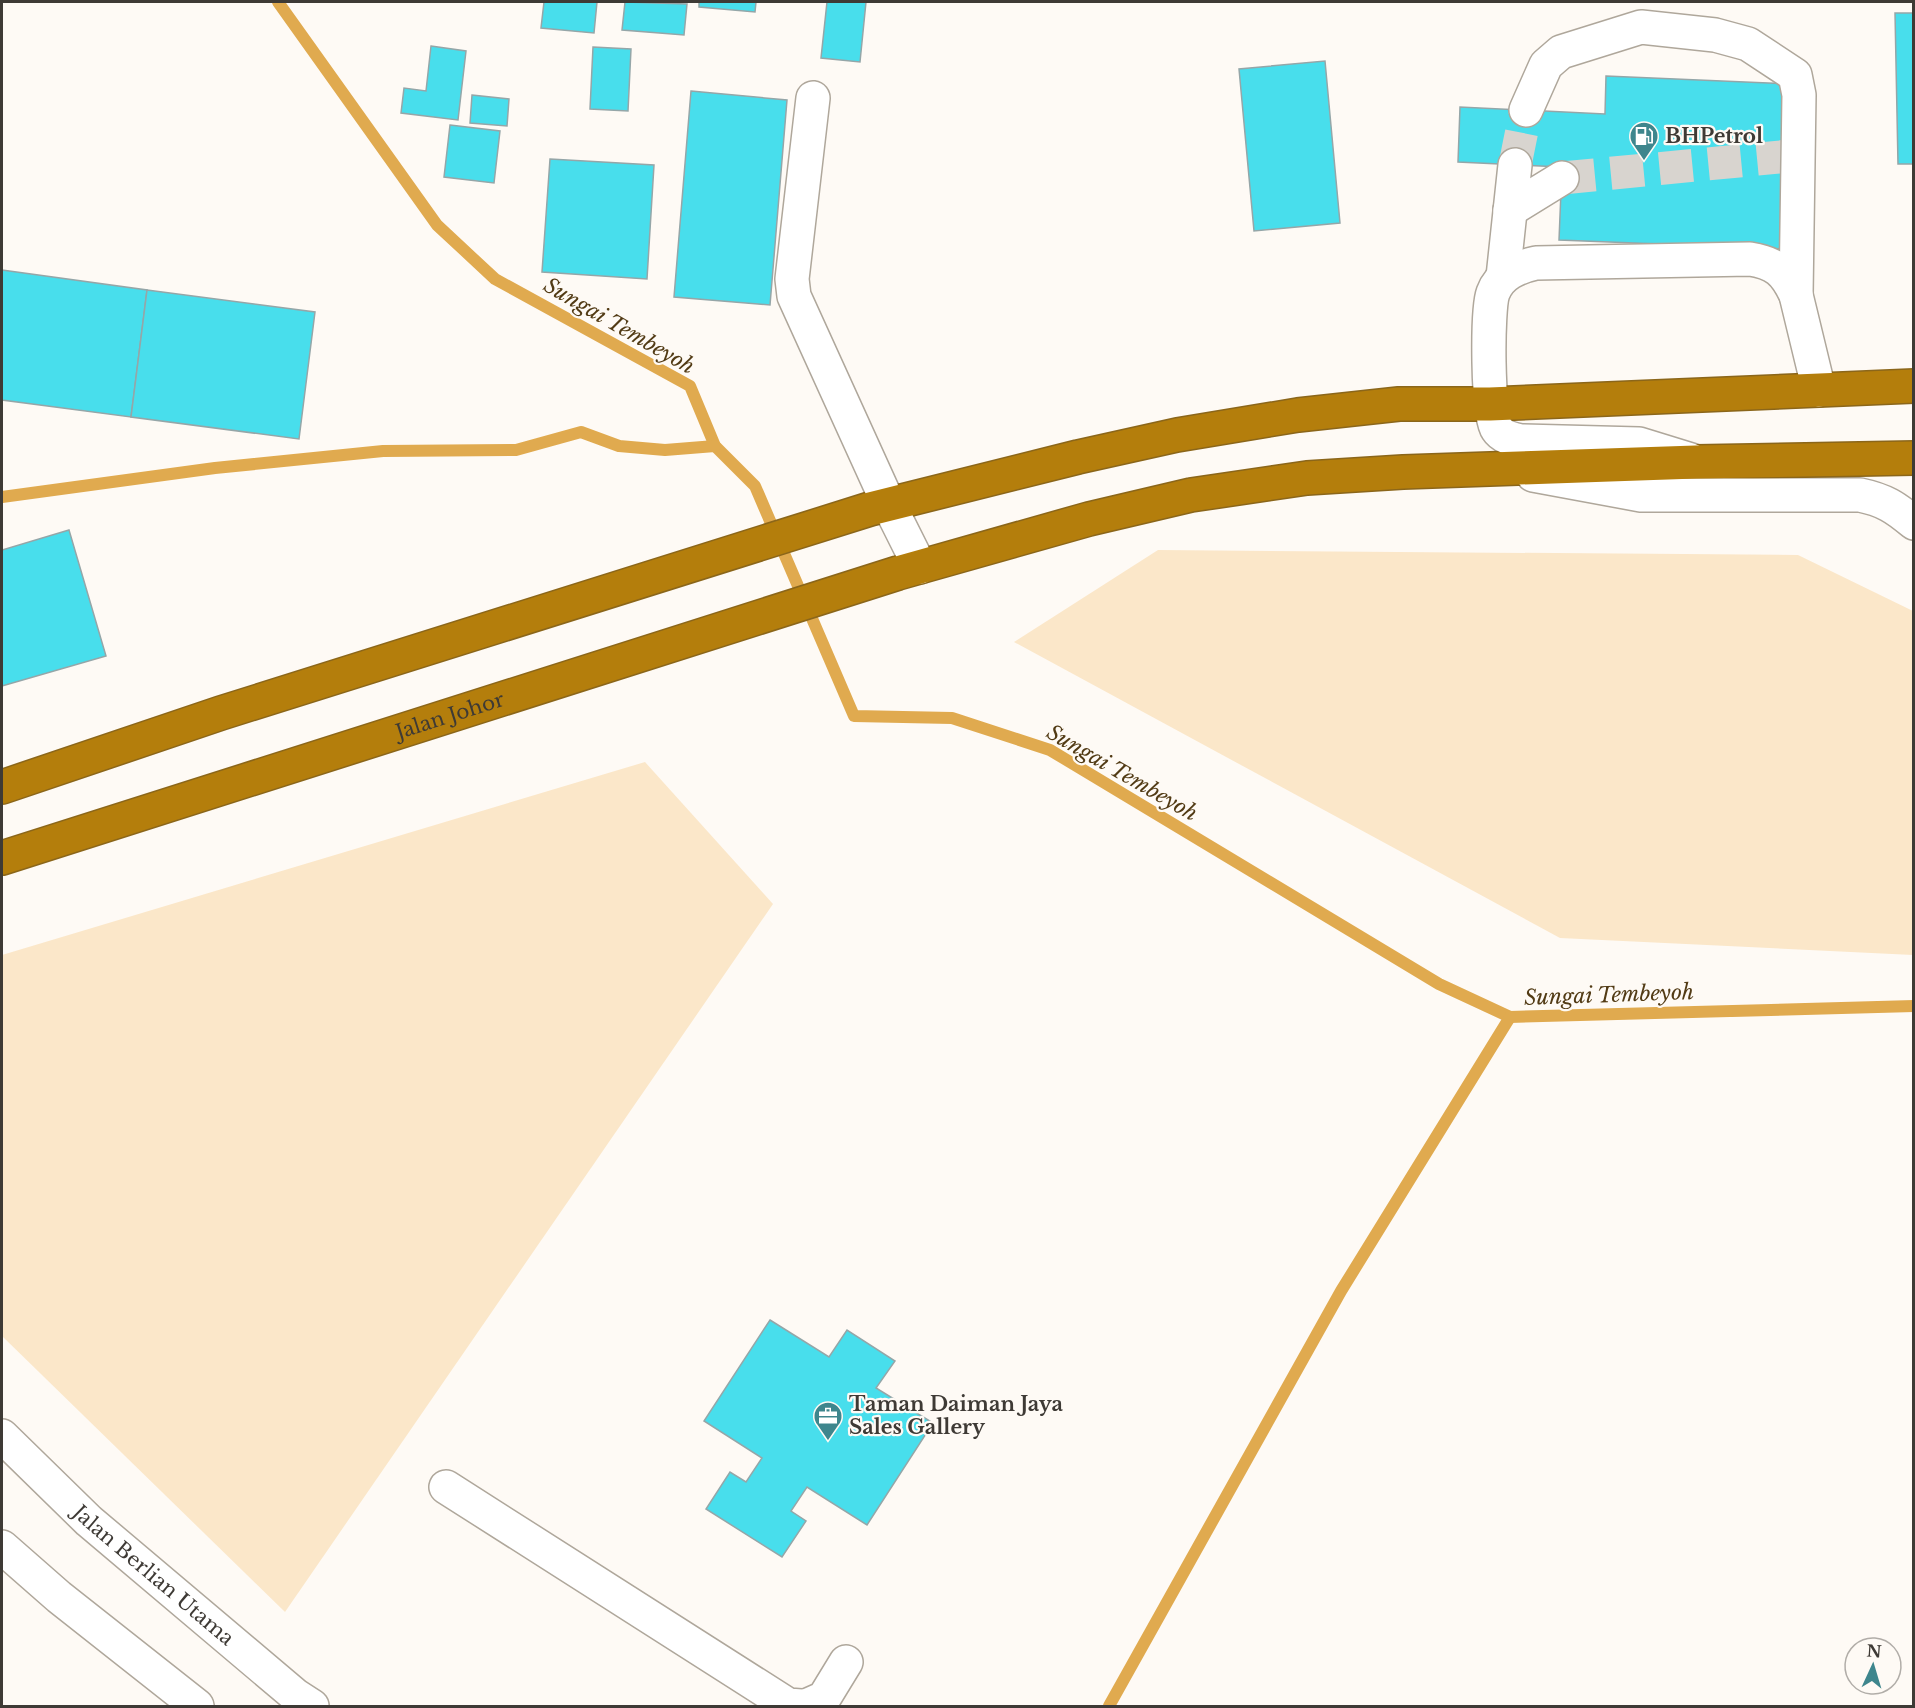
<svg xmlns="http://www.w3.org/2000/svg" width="1915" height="1708" font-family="'Libre Baskerville',serif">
<rect width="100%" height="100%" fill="#fefaf5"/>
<g fill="#fbe7c9">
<path d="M 1158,550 L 1798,555 L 1913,611 L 1913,955 L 1560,938 L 1014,642 Z"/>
<path d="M 645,762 L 773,904 L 285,1612 L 2,1336 L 2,955 Z"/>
</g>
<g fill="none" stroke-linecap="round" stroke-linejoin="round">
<g stroke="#e0aa4f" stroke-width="12">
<path d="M 278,2 L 437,225 L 495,279 L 690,386 L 715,446 L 755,486 L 854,716 L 952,718 L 1050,750 L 1439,984 L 1510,1017 L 1914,1006"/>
<path d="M 2,497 L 215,468 L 383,451 L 516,450 L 581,432 L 619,446 L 665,450 L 715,446"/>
<path d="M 1109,1706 L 1341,1291 L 1510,1017"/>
</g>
</g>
<g fill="#48deec" stroke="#95a6a8" stroke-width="1.5">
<path d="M 544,2 L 597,2 L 594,33 L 541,28 Z"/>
<path d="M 625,2 L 687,4 L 684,35 L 622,30 Z"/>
<path d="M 699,2 L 756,2 L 755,12 L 699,7 Z"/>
<path d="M 827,2 L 866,2 L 860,62 L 821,58 Z"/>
<path d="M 1895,13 L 1914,13 L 1914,164 L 1898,164 Z"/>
<path d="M 431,46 L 466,51 L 458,120 L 401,113 L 404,88 L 426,91 Z"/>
<path d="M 593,47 L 631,49 L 628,111 L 590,109 Z"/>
<path d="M 1325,61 L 1340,223 L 1254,231 L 1239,69 Z"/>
<path d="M 1606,76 L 1793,84 L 1786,249 L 1559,240 L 1562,167 L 1458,162 L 1460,107 L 1605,114 Z"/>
<path d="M 691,91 L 787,100 L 770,305 L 674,297 Z"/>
<path d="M 472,95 L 509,99 L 507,126 L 470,123 Z"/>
<path d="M 450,125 L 500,131 L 494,183 L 444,177 Z"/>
<path d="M 550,159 L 654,165 L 647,279 L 542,272 Z"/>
<path d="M 2,270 L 147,290 L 131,417 L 2,400 Z"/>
<path d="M 147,290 L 315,312 L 299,439 L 131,417 Z"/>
<path d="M 69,530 L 106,656 L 2,686 L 2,550 Z"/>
<path d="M 770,1320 L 829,1357 L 847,1330 L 895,1361 L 876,1388 L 933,1423 L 867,1525 L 807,1487 L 791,1511 L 806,1521 L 782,1557 L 706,1509 L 730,1472 L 746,1482 L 762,1458 L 704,1421 Z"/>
</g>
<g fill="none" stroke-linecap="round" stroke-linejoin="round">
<g stroke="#d8d4cf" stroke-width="33" stroke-dasharray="33 16" stroke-linecap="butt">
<path d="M 1515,165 L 1526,110"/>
<path d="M 1562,178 L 1790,156"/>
</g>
<g stroke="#afa79b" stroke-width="36">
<g id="minor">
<path d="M 813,98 L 792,279 L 794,296 L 889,505 L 920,567"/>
<path d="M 1526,110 L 1546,65 L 1561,52 L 1641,27 L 1715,35 L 1748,44 L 1795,75 L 1799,95 L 1796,295"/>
<path d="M 1510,210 L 1562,178"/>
<path d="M 1503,277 L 1515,165"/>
<path d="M 1691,460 L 1639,444 L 1521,441 C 1512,439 1502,437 1497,429 C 1487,416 1487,309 1493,293 C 1500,274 1518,267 1536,263 L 1750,259 C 1775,263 1785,271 1796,295 L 1819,390"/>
<path d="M 1533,475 L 1641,495 L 1860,495 C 1884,500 1895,507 1914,523"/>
<path id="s1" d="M 2,1436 L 89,1521 L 295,1695 L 312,1706"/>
<path d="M 446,1487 L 788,1705 L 801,1706"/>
<path d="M 2,1547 L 59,1597 L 197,1706"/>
<path d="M 806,1706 L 824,1698 L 846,1662"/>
</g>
</g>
<g stroke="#8b661a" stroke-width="36">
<g id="highway">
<path d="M 2,787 L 221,713 L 870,509 L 1078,457 L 1177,435 L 1298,415 L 1399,404 L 1490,404 L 1914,386"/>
<path id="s2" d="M 2,858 L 898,573 L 1089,519 L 1191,495 L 1307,478 L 1403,472 L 1696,462 L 1914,458"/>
</g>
</g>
<use href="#minor" stroke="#fff" stroke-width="33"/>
<use href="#highway" stroke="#b47e0c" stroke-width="33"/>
</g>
<defs>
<g id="fuel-pin" transform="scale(1.5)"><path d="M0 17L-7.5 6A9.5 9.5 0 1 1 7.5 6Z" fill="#3e868d" stroke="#fefaf5"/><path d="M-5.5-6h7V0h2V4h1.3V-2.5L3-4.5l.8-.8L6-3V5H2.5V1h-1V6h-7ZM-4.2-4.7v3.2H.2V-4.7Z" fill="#fff"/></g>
<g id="office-pin" transform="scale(1.5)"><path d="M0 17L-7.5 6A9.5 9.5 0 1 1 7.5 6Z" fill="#3e868d" stroke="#fefaf5"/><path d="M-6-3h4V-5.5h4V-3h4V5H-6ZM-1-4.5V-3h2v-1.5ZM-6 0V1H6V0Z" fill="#fff"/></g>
</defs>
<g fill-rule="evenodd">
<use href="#fuel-pin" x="1644" y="136"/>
<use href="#office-pin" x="828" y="1416"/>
</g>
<g text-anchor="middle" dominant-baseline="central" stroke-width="4.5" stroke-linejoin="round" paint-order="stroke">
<g font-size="20" font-weight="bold" fill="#3e3a35" stroke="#fefaf5" text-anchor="start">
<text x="1665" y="136">BHPetrol</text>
<text x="849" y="1404">Taman Daiman Jaya<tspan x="849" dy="23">Sales Gallery</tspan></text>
</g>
<g font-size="20" fill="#3e3a35" stroke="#fefaf5">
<text stroke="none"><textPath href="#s2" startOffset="470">Jalan Johor</textPath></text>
<text stroke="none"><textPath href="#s1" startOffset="206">Jalan Berlian Utama</textPath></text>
</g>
<g font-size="21" font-style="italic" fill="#523b15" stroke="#fefaf5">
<text transform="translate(619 326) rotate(30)">Sungai Tembeyoh</text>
<text transform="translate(1122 773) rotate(30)">Sungai Tembeyoh</text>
<text transform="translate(1609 995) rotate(-2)">Sungai Tembeyoh</text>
</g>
</g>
<rect width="1915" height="1708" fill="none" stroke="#3e3a35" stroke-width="6"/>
<g transform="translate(1873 1666) rotate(4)"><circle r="28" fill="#fefaf5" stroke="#b1ada8" stroke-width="1.5"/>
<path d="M0-4.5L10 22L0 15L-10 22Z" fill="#3e868d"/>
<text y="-9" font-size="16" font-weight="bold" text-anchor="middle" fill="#3e3a35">N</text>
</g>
</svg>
